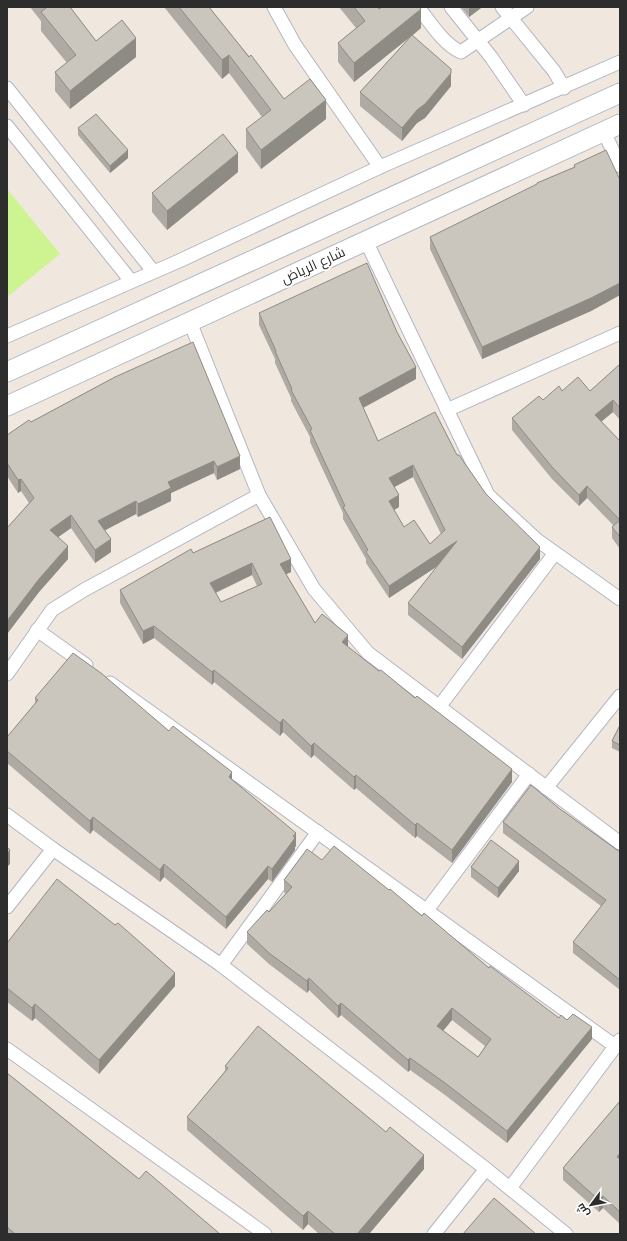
<svg xmlns="http://www.w3.org/2000/svg" width="627" height="1241" font-family="Arial,Cairo,sans-serif">
<rect width="100%" height="100%" fill="#f0e8df"/>
<path fill="#cef391" d="M 7,189 L 60,254 L 7,297 Z"/>
<g fill="none" stroke-linecap="round" stroke-linejoin="round">
<g stroke="#b3b6c2" stroke-width="15">
<g id="street">
<path d="M 274,7 L 295,45 L 380,167"/>
<path d="M 418,7 C 430,22 443,44 461,52 L 527,7"/>
<path d="M 451,7 L 491,57 L 524,105"/>
<path d="M 502,7 L 554,71 L 564,88"/>
<path d="M 7,88 L 153,271"/>
<path d="M 7,126 L 131,281"/>
<path d="M 604,132 L 620,166"/>
<path d="M 366,241 L 488,495 L 537,540 L 620,599"/>
<path d="M 190,322 L 259,495 L 314,589 L 368,653 L 620,843"/>
<path d="M 7,336 L 179,261 L 380,167 L 620,62"/>
<path d="M 447,410 L 620,333"/>
<path d="M 37,630 L 86,665"/>
<path d="M 7,674 L 52,610 L 84,590 L 259,495"/>
<path d="M 110,683 L 615,1046"/>
<path d="M 439,707 L 555,553"/>
<path d="M 546,788 L 620,696"/>
<path d="M 7,815 L 53,849 L 221,965 L 486,1169 L 566,1234"/>
<path d="M 7,907 L 53,849"/>
<path d="M 427,910 L 529,774"/>
<path d="M 221,965 L 318,832"/>
<path d="M 7,1049 L 265,1234"/>
<path d="M 510,1188 L 620,1040"/>
<path d="M 434,1234 L 486,1169"/>
</g>
</g>
<g stroke="#b3b6c2" stroke-width="21">
<g id="secondary">
<path d="M 7,372 L 620,93"/>
<path d="M 7,406 L 620,124"/>
</g>
</g>
<use href="#street" stroke="#fff" stroke-width="13"/>
<use href="#secondary" stroke="#fff" stroke-width="19"/>
</g>
<g fill="#afaaa3" fill-rule="evenodd">
<path d="M 30,7 L 70,7 L 96,41 L 136,57 L 70,109 L 55,91 L 55,72 L 67,63 L 41,31 L 41,21 Z"/>
<path d="M 164,7 L 209,7 L 284,99 L 326,119 L 261,169 L 246,148 L 246,129 L 262,117 L 229,73 L 222,79 Z"/>
<path d="M 339,7 L 378,7 L 379,9 L 421,28 L 412,36 L 451,86 L 425,118 L 417,123 L 402,141 L 360,106 L 360,92 L 410,37 L 354,82 L 338,62 L 338,43 L 356,28 Z"/>
<path d="M 461,7 L 481,7 L 481,8 L 469,17 Z"/>
<path d="M 78,128 L 128,158 L 110,173 L 78,135 Z"/>
<path d="M 574,165 L 620,180 L 620,295 L 591,311 L 482,359 L 430,249 L 430,237 L 537,185 L 537,183 L 574,167 Z"/>
<path d="M 238,172 L 167,230 L 152,212 L 152,193 Z"/>
<path d="M 259,313 L 416,379 L 363,408 L 378,441 L 457,455 L 486,494 L 540,559 L 462,659 L 408,615 L 408,603 L 438,566 L 389,598 L 366,563 L 366,559 L 343,519 L 343,513 L 310,442 L 310,437 L 291,401 L 291,398 L 275,363 L 275,359 L 259,325 ZM 413,477 L 441,534 L 430,544 L 404,527 L 394,510 L 399,507 L 394,487 Z"/>
<path d="M 620,364 L 620,420 L 613,412 L 601,421 L 620,441 L 620,549 L 612,538 L 612,527 L 613,525 L 587,498 L 579,506 L 552,479 L 512,430 L 512,418 L 543,400 L 562,391 L 590,391 Z"/>
<path d="M 115,377 L 240,469 L 217,480 L 214,473 L 171,493 L 171,501 L 138,517 L 136,514 L 105,530 L 111,552 L 95,563 L 71,528 L 58,537 L 68,559 L 39,592 L 7,634 L 7,528 L 29,503 L 21,491 L 18,493 L 7,476 L 7,435 Z"/>
<path d="M 270,517 L 291,572 L 286,574 L 315,623 L 348,647 L 512,782 L 452,863 L 417,836 L 415,838 L 356,788 L 354,790 L 314,755 L 311,758 L 283,732 L 280,736 L 214,682 L 212,685 L 154,638 L 143,644 L 120,603 L 120,590 L 193,553 ZM 252,575 L 257,586 L 221,602 L 216,593 Z"/>
<path d="M 35,698 L 169,731 L 232,780 L 296,846 L 295,847 L 295,850 L 272,882 L 268,879 L 226,929 L 164,877 L 160,882 L 93,830 L 90,834 L 7,763 L 7,737 L 35,704 Z"/>
<path d="M 620,725 L 620,752 L 612,748 L 612,741 Z"/>
<path d="M 560,809 L 620,852 L 620,990 L 573,953 L 573,942 L 601,906 L 503,833 L 503,822 Z"/>
<path d="M 322,860 L 389,890 L 489,968 L 559,1018 L 592,1039 L 507,1143 L 445,1095 L 410,1070 L 408,1072 L 341,1015 L 338,1018 L 309,990 L 307,993 L 269,964 L 247,944 L 247,932 L 269,912 L 286,894 L 284,892 L 284,880 ZM 452,1020 L 485,1046 L 478,1057 L 443,1031 Z"/>
<path d="M 471,867 L 519,871 L 498,898 L 471,877 Z"/>
<path d="M 7,943 L 175,986 L 99,1074 L 35,1018 L 32,1021 L 7,1002 Z"/>
<path d="M 225,1066 L 424,1169 L 369,1234 L 319,1234 L 308,1224 L 303,1230 L 187,1130 L 187,1117 L 225,1071 Z"/>
<path d="M 7,1073 L 139,1179 L 220,1234 L 7,1234 Z"/>
<path d="M 620,1101 L 620,1224 L 603,1208 L 599,1212 L 563,1180 L 563,1168 Z"/>
</g>
<g fill="#8e8b84">
<path d="M 469,7 L 481,7 L 481,8 L 469,17 Z"/>
<path d="M 421,9 L 421,28 L 354,82 L 354,63 Z"/>
<path d="M 136,38 L 136,57 L 70,109 L 70,91 Z"/>
<path d="M 229,55 L 229,73 L 222,79 L 222,60 Z"/>
<path d="M 451,73 L 451,86 L 425,118 L 417,123 L 402,141 L 402,128 L 417,110 Z"/>
<path d="M 326,100 L 326,119 L 261,169 L 261,150 Z"/>
<path d="M 128,150 L 128,158 L 110,173 L 110,166 Z"/>
<path d="M 238,153 L 238,172 L 167,230 L 167,211 Z"/>
<path d="M 620,283 L 620,295 L 591,311 L 482,359 L 482,347 Z"/>
<path d="M 416,367 L 416,379 L 359,410 L 359,398 Z"/>
<path d="M 613,400 L 613,412 L 595,427 L 595,415 Z"/>
<path d="M 240,456 L 240,469 L 217,480 L 217,467 Z"/>
<path d="M 214,461 L 214,473 L 171,493 L 171,501 L 138,517 L 138,504 L 168,482 Z"/>
<path d="M 413,465 L 413,477 L 389,490 L 389,478 Z"/>
<path d="M 21,479 L 21,491 L 18,493 L 18,480 Z"/>
<path d="M 587,486 L 587,498 L 579,506 L 579,495 Z"/>
<path d="M 399,495 L 399,507 L 389,513 L 389,501 Z"/>
<path d="M 136,501 L 136,514 L 98,534 L 98,521 Z"/>
<path d="M 71,515 L 71,528 L 50,543 L 50,530 Z"/>
<path d="M 111,539 L 111,552 L 95,563 L 95,550 Z"/>
<path d="M 457,541 L 457,553 L 389,598 L 389,586 Z"/>
<path d="M 68,546 L 68,559 L 39,592 L 7,634 L 7,621 L 39,579 Z"/>
<path d="M 540,547 L 540,559 L 462,659 L 462,647 Z"/>
<path d="M 291,559 L 291,572 L 280,577 L 280,564 Z"/>
<path d="M 252,563 L 252,575 L 210,595 L 210,583 Z"/>
<path d="M 154,626 L 154,638 L 143,644 L 143,631 Z"/>
<path d="M 348,635 L 348,648 L 342,642 Z"/>
<path d="M 214,670 L 214,682 L 212,685 L 212,672 Z"/>
<path d="M 283,719 L 283,732 L 280,736 L 280,723 Z"/>
<path d="M 314,743 L 314,755 L 311,758 L 311,746 Z"/>
<path d="M 512,769 L 512,782 L 452,863 L 452,850 Z"/>
<path d="M 232,772 L 232,785 L 229,777 Z"/>
<path d="M 356,775 L 356,788 L 354,790 L 354,777 Z"/>
<path d="M 93,817 L 93,830 L 90,834 L 90,821 Z"/>
<path d="M 417,823 L 417,836 L 415,838 L 415,825 Z"/>
<path d="M 296,833 L 296,846 L 295,847 L 295,850 L 272,882 L 272,869 Z"/>
<path d="M 10,850 L 10,864 L 7,867 L 7,854 Z"/>
<path d="M 519,861 L 519,871 L 498,898 L 498,888 Z"/>
<path d="M 164,864 L 164,877 L 160,882 L 160,870 Z"/>
<path d="M 268,866 L 268,879 L 226,929 L 226,917 Z"/>
<path d="M 175,973 L 175,986 L 99,1074 L 99,1060 Z"/>
<path d="M 309,978 L 309,990 L 307,993 L 307,981 Z"/>
<path d="M 341,1003 L 341,1015 L 338,1018 L 338,1006 Z"/>
<path d="M 35,1004 L 35,1018 L 32,1021 L 32,1008 Z"/>
<path d="M 452,1008 L 452,1020 L 437,1038 L 437,1026 Z"/>
<path d="M 592,1027 L 592,1039 L 507,1143 L 507,1131 Z"/>
<path d="M 410,1058 L 410,1070 L 408,1072 L 408,1060 Z"/>
<path d="M 620,1153 L 620,1165 L 617,1157 Z"/>
<path d="M 424,1155 L 424,1169 L 369,1234 L 357,1234 Z"/>
<path d="M 603,1196 L 603,1208 L 599,1212 L 599,1200 Z"/>
<path d="M 308,1211 L 308,1224 L 303,1230 L 303,1216 Z"/>
</g>
<g fill="#cbc6bd" stroke="#8e8b84" fill-rule="evenodd">
<path d="M 45,7 L 70,7 L 96,41 L 122,20 L 136,38 L 70,91 L 55,72 L 76,55 L 41,12 L 46,8 Z"/>
<path d="M 179,7 L 209,7 L 249,57 L 251,55 L 284,99 L 310,79 L 326,100 L 261,150 L 246,129 L 271,110 L 229,55 L 222,60 Z"/>
<path d="M 354,7 L 378,7 L 379,9 L 382,7 L 420,7 L 421,9 L 354,63 L 338,43 L 365,21 Z"/>
<path d="M 412,35 L 451,69 L 451,73 L 425,104 L 417,110 L 402,128 L 360,92 Z"/>
<path d="M 96,114 L 128,150 L 110,166 L 78,128 Z"/>
<path d="M 223,134 L 238,153 L 167,211 L 152,193 Z"/>
<path d="M 606,150 L 620,180 L 620,283 L 591,298 L 482,347 L 430,237 L 537,184 L 537,183 L 575,167 L 574,165 Z"/>
<path d="M 367,263 L 397,332 L 416,367 L 359,398 L 378,441 L 435,412 L 457,455 L 459,455 L 486,494 L 540,547 L 462,647 L 408,603 L 457,541 L 389,586 L 366,552 L 368,550 L 343,507 L 345,506 L 310,430 L 312,429 L 291,390 L 292,389 L 275,351 L 276,351 L 259,313 ZM 413,465 L 445,530 L 430,544 L 414,520 L 404,527 L 389,501 L 399,495 L 389,478 Z"/>
<path d="M 193,342 L 240,456 L 217,467 L 214,461 L 168,482 L 171,488 L 138,504 L 136,501 L 98,521 L 111,539 L 95,550 L 71,515 L 50,530 L 68,546 L 39,579 L 7,621 L 7,528 L 34,498 L 21,479 L 18,480 L 7,463 L 7,435 L 29,420 L 31,422 L 115,377 Z"/>
<path d="M 620,364 L 620,408 L 613,400 L 595,415 L 620,441 L 620,537 L 612,527 L 620,520 L 587,486 L 579,495 L 552,467 L 512,418 L 539,396 L 543,400 L 559,386 L 562,391 L 578,377 L 590,391 Z"/>
<path d="M 270,517 L 291,559 L 280,564 L 315,623 L 322,614 L 348,635 L 342,642 L 379,671 L 381,670 L 415,698 L 417,696 L 512,769 L 452,850 L 417,823 L 415,825 L 356,775 L 354,777 L 314,743 L 311,746 L 283,719 L 280,723 L 214,670 L 212,672 L 154,626 L 143,631 L 120,590 L 191,549 L 193,553 ZM 252,563 L 262,584 L 221,602 L 210,583 Z"/>
<path d="M 73,653 L 101,673 L 169,731 L 173,726 L 232,772 L 229,777 L 296,833 L 293,836 L 295,838 L 272,869 L 268,866 L 226,917 L 164,864 L 160,870 L 93,817 L 90,821 L 7,751 L 7,737 L 38,700 L 35,698 Z"/>
<path d="M 620,725 L 620,745 L 612,741 Z"/>
<path d="M 531,785 L 560,809 L 620,852 L 620,980 L 573,942 L 606,900 L 503,822 Z"/>
<path d="M 491,840 L 519,861 L 498,888 L 471,867 Z"/>
<path d="M 334,846 L 389,890 L 390,889 L 422,916 L 424,913 L 489,968 L 490,966 L 559,1018 L 561,1015 L 567,1020 L 573,1014 L 592,1027 L 507,1131 L 445,1083 L 410,1058 L 408,1060 L 341,1003 L 338,1006 L 309,978 L 307,981 L 269,953 L 247,932 L 267,910 L 269,912 L 292,887 L 284,880 L 307,849 L 322,860 ZM 452,1008 L 491,1039 L 478,1057 L 437,1026 Z"/>
<path d="M 7,847 L 10,850 L 7,854 Z"/>
<path d="M 57,879 L 115,925 L 118,923 L 175,973 L 99,1060 L 35,1004 L 32,1008 L 7,988 L 7,943 Z"/>
<path d="M 258,1026 L 386,1132 L 390,1127 L 424,1155 L 357,1234 L 335,1234 L 308,1211 L 303,1216 L 187,1117 L 228,1068 L 225,1066 Z"/>
<path d="M 7,1073 L 139,1179 L 146,1171 L 220,1234 L 15,1234 L 7,1227 Z"/>
<path d="M 620,1101 L 620,1153 L 617,1157 L 620,1159 L 620,1212 L 603,1196 L 599,1200 L 563,1168 Z"/>
<path d="M 494,1198 L 536,1234 L 463,1234 Z"/>
</g>
<g text-anchor="middle" dominant-baseline="central" stroke-width="4" stroke-linejoin="round" paint-order="stroke">
<g font-size="14" fill="#2d2d2d" stroke="#fff">
<text transform="translate(313 265) rotate(-25)">شارع الرياض</text>
</g>
</g>
<rect width="627" height="1241" fill="none" stroke="#2d2d2d" stroke-width="16"/>
<g transform="translate(591 1205) rotate(238)" stroke="#ffffff" stroke-width="3" paint-order="stroke">
<path d="M0-3L7 15L0 10L-7 15Z" fill="#2d2d2d"/>
<text y="-6" font-size="11" font-weight="bold" text-anchor="middle" fill="#2d2d2d">ش</text>
</g>
</svg>
